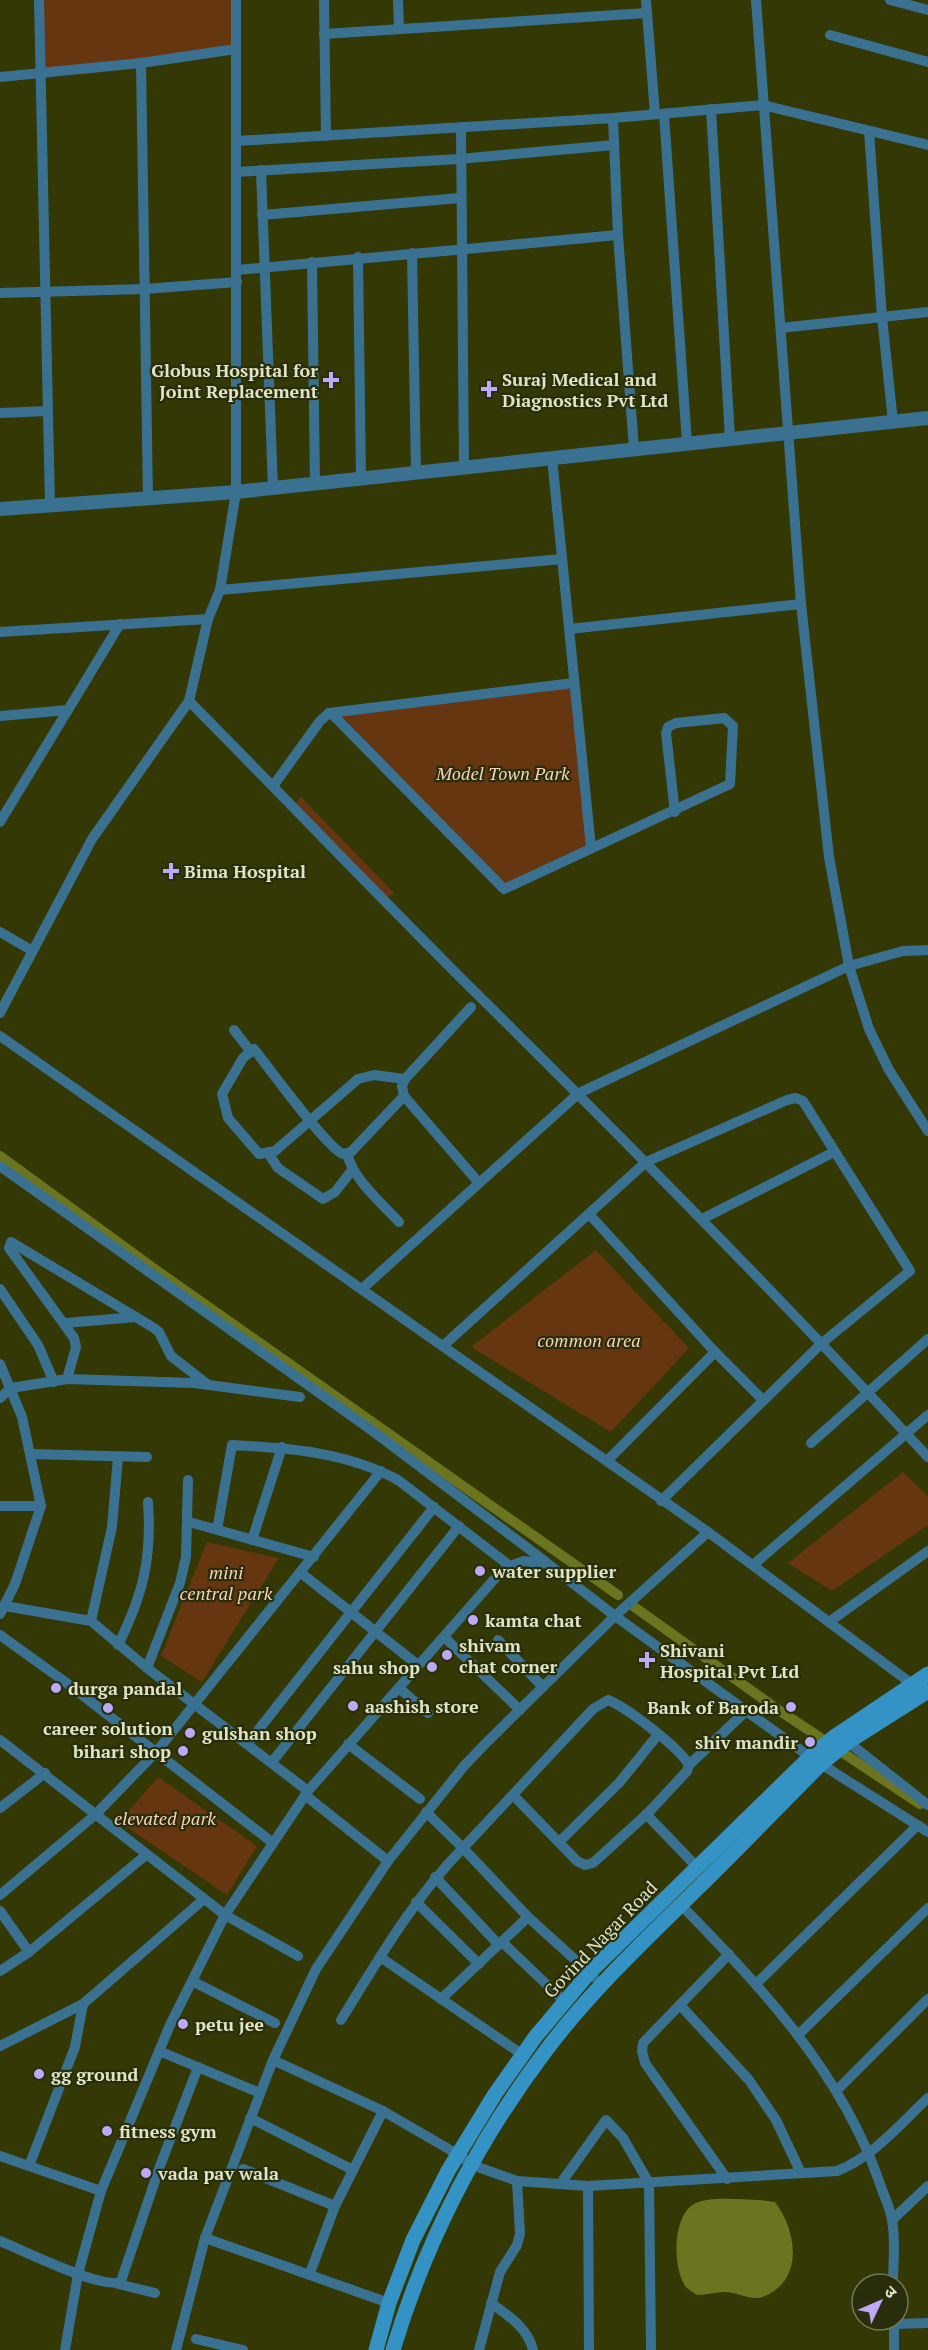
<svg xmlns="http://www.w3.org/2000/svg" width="928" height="2350" font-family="'PT Serif','Noto Sans Devanagari',serif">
<rect width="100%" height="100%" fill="#333804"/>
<g fill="#663610">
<path d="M 37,0 L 236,0 L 236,49 L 40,71 Z"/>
<path d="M 574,683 L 591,848 L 504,889 L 332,714 Z"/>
<path d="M 301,797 L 394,893 L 386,899 L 295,804 Z"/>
<path d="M 596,1250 L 689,1348 L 611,1432 L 471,1347 Z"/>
<path d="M 903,1472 L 928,1496 L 928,1525 L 832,1591 L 788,1563 Z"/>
<path d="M 207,1542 L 279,1558 L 202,1682 L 161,1656 Z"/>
<path d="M 158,1777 L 257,1846 L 227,1895 L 119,1822 Z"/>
</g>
<path fill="#6b741f" d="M 760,2200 L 775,2202 C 796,2229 805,2279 765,2296 C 751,2302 738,2292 725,2292 C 716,2292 707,2295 697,2295 C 694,2293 689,2290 686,2287 C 672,2269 672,2213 696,2203 C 713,2196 741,2200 760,2200 Z"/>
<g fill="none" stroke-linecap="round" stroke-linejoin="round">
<g stroke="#6b741f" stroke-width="10">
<path d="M 0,1156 L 156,1270 L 618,1595"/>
<path d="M 633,1606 L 777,1709 L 920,1804"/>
</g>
<g stroke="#3b7190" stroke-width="10">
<path d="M 39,0 L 50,505"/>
<path d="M 324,0 L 326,136"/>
<path d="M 398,0 L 399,29"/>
<path d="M 646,0 L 655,114"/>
<path d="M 756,0 L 801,604 L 829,857 L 849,966 L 869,1029 L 889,1070 L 928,1131"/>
<path d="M 890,0 L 928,10"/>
<path d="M 324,34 L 647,13"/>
<path d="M 830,35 L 928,62"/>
<path d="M 141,63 L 148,498"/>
<path d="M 0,77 L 141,63 L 236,49"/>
<path d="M 711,109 L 730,439"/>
<path d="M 664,114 L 687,443"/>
<path d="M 613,118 L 618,235 L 634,449"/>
<path d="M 461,127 L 464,468"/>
<path d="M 869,131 L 882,317 L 893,422"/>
<path d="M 236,141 L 613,118 L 763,105 L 928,145"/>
<path d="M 261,170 L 273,488"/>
<path d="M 236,172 L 459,159 L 614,145"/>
<path d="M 262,215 L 460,198"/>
<path d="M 412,253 L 416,473"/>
<path d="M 358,257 L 361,479"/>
<path d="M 312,262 L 315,484"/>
<path d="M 237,270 L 618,235"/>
<path d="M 0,293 L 144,289 L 237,282"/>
<path d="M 781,328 L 928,312"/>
<path d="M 0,413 L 48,411"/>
<path d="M 552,458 L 591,848"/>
<path d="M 220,590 L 562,559"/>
<path d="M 569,629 L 801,604"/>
<path d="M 0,632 L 208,619"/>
<path d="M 189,701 C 286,799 381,899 479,996 C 632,1147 782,1300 928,1457"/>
<path d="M 329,713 L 574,683"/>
<path d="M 0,716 L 68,710"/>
<path d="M 273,786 L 320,721 L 329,713 L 332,714 L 504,889 L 730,784 L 733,726 L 724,718 L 676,723 L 668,727 L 666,733 L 675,812"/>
<path d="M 0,822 L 120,624"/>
<path d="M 0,932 L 31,950"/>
<path d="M 471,1007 L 405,1079 L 402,1086 L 404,1096 L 479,1183"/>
<path d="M 0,1013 L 92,839 L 189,701 L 208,619 L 220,590 L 236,492 L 236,0"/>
<path d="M 234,1030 L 251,1052"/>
<path d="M 0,1036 L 708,1532 L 916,1687"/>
<path d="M 404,1096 L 351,1152 L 343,1154 C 327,1148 269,1068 254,1049 L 243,1058 L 222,1094 L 228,1118 L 259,1154 L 275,1151 L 358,1079 L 374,1075 L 405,1079"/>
<path d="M 268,1153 L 278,1168 L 323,1199 L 335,1192 L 353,1169"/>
<path d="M 347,1153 C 353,1180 381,1202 399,1222"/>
<path d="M 0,1166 L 374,1432 L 546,1562"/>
<path d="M 589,1214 L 715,1352 L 763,1400"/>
<path d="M 702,1219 L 834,1152"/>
<path d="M 363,1288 L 579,1093 L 849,966 L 903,951 L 928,950"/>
<path d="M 0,1289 L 38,1345 L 54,1382"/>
<path d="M 65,1323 L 136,1317"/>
<path d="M 444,1345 L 646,1162 L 787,1100 L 796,1098 L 803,1101 L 910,1271 L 822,1343 L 661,1501"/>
<path d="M 0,1364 L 22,1417 L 41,1506 L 15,1584 L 0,1614"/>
<path d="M 67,1379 L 76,1347 L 74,1338 L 9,1248 L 11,1242 L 154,1328 L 159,1332 L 171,1356 L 207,1384"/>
<path d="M 0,1398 L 11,1388 L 67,1379 L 194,1383 L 300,1397"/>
<path d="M 811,1443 L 928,1339"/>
<path d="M 30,1454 L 147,1457"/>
<path d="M 607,1461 L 715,1352"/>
<path d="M 0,1506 L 41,1506"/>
<path d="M 189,1522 L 314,1557"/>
<path d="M 217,1530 L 232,1445 C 289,1448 346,1452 398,1480 L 510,1566"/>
<path d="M 252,1540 L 282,1447"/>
<path d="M 753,1565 L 928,1415"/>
<path d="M 301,1573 L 418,1665"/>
<path d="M 5,1606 L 91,1621 L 147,1668 L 180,1583 L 186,1557 L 188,1480"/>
<path d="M 91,1621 L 112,1527 L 118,1457"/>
<path d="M 829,1622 L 928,1551"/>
<path d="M 0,1635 L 68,1684 L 273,1843"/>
<path d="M 444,1637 L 520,1710"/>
<path d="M 498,1640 L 543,1687"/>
<path d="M 118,1645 C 143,1595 152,1558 148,1502"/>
<path d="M 147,1668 L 308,1791"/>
<path d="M 399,1688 L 428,1713"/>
<path d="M 0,1740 L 225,1915 L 298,1956"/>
<path d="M 848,1742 L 928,1805"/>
<path d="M 248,1743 L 434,1507"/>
<path d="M 348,1744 L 420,1799"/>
<path d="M 272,1762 L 459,1526"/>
<path d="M 821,1764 L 928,1832"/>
<path d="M 305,1795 L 388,1861"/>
<path d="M 513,1795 L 577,1861 L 585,1865 L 593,1863 L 649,1812 L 687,1771 L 689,1765 L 746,1711"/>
<path d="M 0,1808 L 45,1773"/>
<path d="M 646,1814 L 697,1867"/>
<path d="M 559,1842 L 619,1783 L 657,1736"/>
<path d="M 435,1877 L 499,1945"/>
<path d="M 0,1895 L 95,1815 L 157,1751 L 381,1471"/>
<path d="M 416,1902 L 479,1964"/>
<path d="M 681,1905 C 761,1987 840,2070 879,2181 C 883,2194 890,2207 892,2220 C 896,2240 893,2264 893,2284"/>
<path d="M 0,1911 L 29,1952"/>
<path d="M 502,1942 L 565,2002"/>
<path d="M 380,1957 L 523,2055"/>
<path d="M 0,1971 L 29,1952 L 146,1855"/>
<path d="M 594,1977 L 528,1917 L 463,1848 L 593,1709 L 608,1700 C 626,1707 680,1748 689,1765"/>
<path d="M 192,1981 L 275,2023"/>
<path d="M 756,1984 L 918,1825"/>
<path d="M 441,1999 L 528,1917"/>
<path d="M 680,2005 L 749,2080 L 776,2120 L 801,2173"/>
<path d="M 341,2020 C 378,1960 413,1899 463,1848 L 426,1812"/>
<path d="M 799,2034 L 928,1908"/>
<path d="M 0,2046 L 83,2004 L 204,1899"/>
<path d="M 159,2051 L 260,2093"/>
<path d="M 273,2060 L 383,2111 L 459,2155 L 472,2165 L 517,2181 L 588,2186 L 837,2171 C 873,2157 900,2124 928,2098"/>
<path d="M 837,2090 L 928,1999"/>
<path d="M 250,2118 L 353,2170"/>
<path d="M 0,2156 L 101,2191"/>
<path d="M 29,2166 L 75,2047 L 83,2004"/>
<path d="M 243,2169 L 335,2206"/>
<path d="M 727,2179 L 645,2063 L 642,2051 L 643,2043 L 729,1954"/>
<path d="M 561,2183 L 606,2120 L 623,2138 L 649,2183 L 651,2350"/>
<path d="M 588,2186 L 589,2350"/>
<path d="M 892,2220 L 928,2186"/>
<path d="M 205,2238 L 273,2060 L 316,1969 L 388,1861 L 464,1766 L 486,1743 L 615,1616 L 708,1532"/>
<path d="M 0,2241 C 20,2249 106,2292 121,2281 L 160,2166 L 198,2067"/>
<path d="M 310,2273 L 335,2206 L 383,2111"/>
<path d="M 118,2284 L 155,2293"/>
<path d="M 491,2303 C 509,2316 528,2328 533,2350"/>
<path d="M 894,2324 L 928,2323"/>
<path d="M 196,2339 L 243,2350"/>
<path d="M 65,2350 L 78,2274 L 101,2191 L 170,2025 L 225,1915 L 308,1791 L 497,1576 L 510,1566 L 524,1561 L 548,1564 L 615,1616 L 810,1757"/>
<path d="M 176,2350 L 205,2238 L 389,2303"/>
<path d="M 479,2350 L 500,2272 L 517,2245 L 520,2234 L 517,2181"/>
<path d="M 894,2350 L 894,2320"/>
</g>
<path stroke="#3b7190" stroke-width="14" d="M 0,509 L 236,492 L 928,418"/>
<g stroke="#3493c4" stroke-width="15">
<path d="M 376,2350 L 389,2303 L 413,2240 L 448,2171 L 495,2094 L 536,2036 L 589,1973 L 810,1757 L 834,1737 L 928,1674"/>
<path d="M 393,2350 C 426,2240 478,2140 547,2049 C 591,1991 644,1941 696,1890 C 738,1849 779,1806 821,1764 L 848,1742 L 928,1691"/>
</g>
</g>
<g fill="#bda9f5" stroke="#292d0b" stroke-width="2">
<path d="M328 371h6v6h6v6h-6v6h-6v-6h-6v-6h6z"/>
<path d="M486 380h6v6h6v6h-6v6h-6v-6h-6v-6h6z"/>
<path d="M168 862h6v6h6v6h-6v6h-6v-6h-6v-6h6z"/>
<circle cx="480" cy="1571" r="6"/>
<circle cx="473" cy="1620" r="6"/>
<circle cx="447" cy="1655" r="6"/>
<path d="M644 1651h6v6h6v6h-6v6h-6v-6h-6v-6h6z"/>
<circle cx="432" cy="1667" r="6"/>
<circle cx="56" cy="1688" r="6"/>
<circle cx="353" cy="1706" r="6"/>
<circle cx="791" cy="1707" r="6"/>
<circle cx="108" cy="1708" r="6"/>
<circle cx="190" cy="1733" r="6"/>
<circle cx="810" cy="1742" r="6"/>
<circle cx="183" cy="1751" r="6"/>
<circle cx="183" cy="2024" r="6"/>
<circle cx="39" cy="2074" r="6"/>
<circle cx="107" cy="2131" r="6"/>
<circle cx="146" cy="2173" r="6"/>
</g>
<g text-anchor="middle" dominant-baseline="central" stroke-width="4.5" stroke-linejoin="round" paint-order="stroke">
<g font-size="18" font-weight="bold" fill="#dfe5c4" stroke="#292d0b" text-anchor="start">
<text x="318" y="370" text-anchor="end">Globus Hospital for<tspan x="318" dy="21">Joint Replacement</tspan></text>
<text x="502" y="379">Suraj Medical and<tspan x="502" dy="21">Diagnostics Pvt Ltd</tspan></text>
<text x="184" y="871">Bima Hospital</text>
<text x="492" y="1571">water supplier</text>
<text x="485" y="1620">kamta chat</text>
<text x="459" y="1645">shivam<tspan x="459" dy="21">chat corner</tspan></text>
<text x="660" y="1650">Shivani<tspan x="660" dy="21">Hospital Pvt Ltd</tspan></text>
<text x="420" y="1667" text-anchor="end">sahu shop</text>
<text x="68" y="1688">durga pandal</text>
<text x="365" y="1706">aashish store</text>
<text x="779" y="1707" text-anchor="end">Bank of Baroda</text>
<text x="108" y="1728" text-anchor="middle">career solution</text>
<text x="202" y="1733">gulshan shop</text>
<text x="798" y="1742" text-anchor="end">shiv mandir</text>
<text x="171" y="1751" text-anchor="end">bihari shop</text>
<text x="195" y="2024">petu jee</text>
<text x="51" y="2074">gg ground</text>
<text x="119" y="2131">fitness gym</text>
<text x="158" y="2173">vada pav wala</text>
</g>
<g font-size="18" font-style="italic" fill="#f7d1b8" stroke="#292d0b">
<text x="503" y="773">Model Town Park</text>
<text x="589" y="1340">common area</text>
<text x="226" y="1572">mini<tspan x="226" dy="21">central park</tspan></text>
<text x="165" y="1818">elevated park</text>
</g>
<g font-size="18" fill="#dfe5c4" stroke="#292d0b">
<text transform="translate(600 1939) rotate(-46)">Govind Nagar Road</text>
</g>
</g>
<g transform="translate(880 2302) rotate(46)"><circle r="28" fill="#292d0b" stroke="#727755" stroke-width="1.5"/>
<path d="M0-4.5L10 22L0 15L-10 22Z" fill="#bda9f5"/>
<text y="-9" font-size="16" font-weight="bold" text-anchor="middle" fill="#dfe5c4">उ</text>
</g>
</svg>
